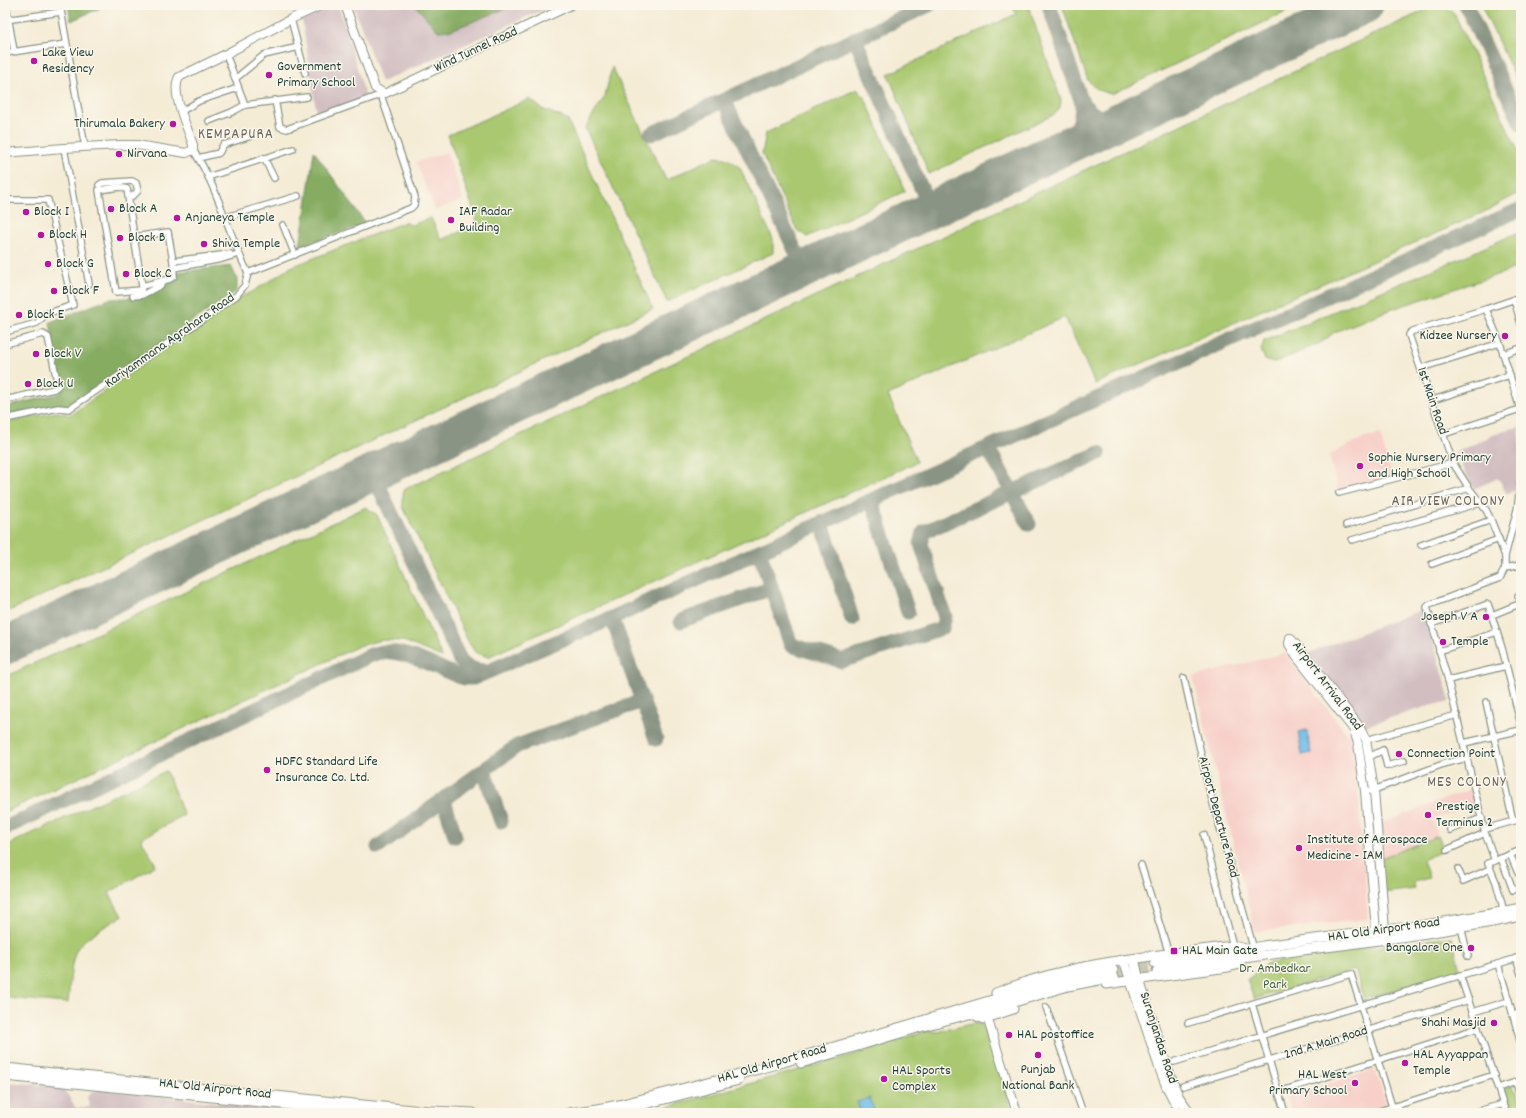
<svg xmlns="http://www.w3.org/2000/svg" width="1526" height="1118" font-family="Dekko,sans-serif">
<rect width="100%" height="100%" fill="#fbf7ec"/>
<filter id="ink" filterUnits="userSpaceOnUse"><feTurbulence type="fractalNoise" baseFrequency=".025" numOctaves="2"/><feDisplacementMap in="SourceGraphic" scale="8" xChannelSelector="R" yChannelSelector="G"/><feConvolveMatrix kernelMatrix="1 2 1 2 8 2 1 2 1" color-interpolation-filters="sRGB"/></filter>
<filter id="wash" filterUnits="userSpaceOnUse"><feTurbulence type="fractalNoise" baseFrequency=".012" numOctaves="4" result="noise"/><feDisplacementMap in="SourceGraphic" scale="16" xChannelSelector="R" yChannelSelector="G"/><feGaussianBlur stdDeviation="0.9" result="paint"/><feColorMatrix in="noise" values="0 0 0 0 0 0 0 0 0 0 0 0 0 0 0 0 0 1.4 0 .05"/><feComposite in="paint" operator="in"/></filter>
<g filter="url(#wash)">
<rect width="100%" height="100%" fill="#f5ecd6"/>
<g fill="#f7d0c9">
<path d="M 447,152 L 463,200 L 435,210 L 416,162 Z"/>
<path d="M 1380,434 L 1392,477 L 1338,491 L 1329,455 L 1359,440 Z"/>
<path d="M 1285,653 L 1350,738 L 1357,777 L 1368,919 L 1255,932 L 1193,677 Z"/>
<path d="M 1471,789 L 1476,804 L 1432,819 L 1438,836 L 1381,858 L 1379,824 Z"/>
<path d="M 1375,1069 L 1389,1113 L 1292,1113 L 1287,1096 Z"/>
</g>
<g fill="#d2bec1">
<path d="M 334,5 L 340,10 L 366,98 L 317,116 L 302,19 Z"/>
<path d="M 353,5 L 554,5 L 381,82 Z"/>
<path d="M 1520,427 L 1521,463 L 1516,490 L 1507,494 L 1498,478 L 1474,489 L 1455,453 L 1504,430 Z"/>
<path d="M 1424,609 L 1450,701 L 1425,707 L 1365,726 L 1306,654 Z"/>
<path d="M 5,1082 L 62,1086 L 76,1108 L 90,1107 L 87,1097 L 92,1092 L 99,1089 L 312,1113 L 5,1113 Z"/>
</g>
<g fill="#a9c870" stroke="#648252">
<path d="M 1012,5 L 1028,5 L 1061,100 L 1060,107 L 1055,114 L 929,174 L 888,74 L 1016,14 Z"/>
<path d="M 1062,5 L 1301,5 L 1112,94 C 1101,92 1096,89 1088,81 Z"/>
<path d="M 1436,5 L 1444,5 L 1454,13 L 1521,157 L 1521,192 L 1482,213 L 1095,384 L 1065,317 L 888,395 L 917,462 L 488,657 L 475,652 L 469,643 L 403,507 L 403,494 L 405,489 Z"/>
<path d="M 1481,5 L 1521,5 L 1521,89 Z"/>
<path d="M 612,67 L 666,180 L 715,157 L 725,158 L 733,162 L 740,168 L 773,239 L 773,253 L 667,302 L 585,128 L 605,96 Z"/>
<path d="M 857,89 L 865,98 L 905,191 L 807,237 L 797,230 L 762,154 L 766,133 Z"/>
<path d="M 530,99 L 542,109 L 567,119 L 653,309 L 5,613 L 5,423 L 57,412 L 70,415 L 237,299 L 252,292 L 291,267 L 405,222 L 411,225 L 431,218 L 441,240 L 478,224 L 448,135 Z"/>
<path d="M 1521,231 L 1521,265 L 1506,272 L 1389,310 L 1335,332 L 1322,342 L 1274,363 L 1265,360 L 1261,350 L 1264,341 L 1472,253 Z"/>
<path d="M 366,507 L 377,515 L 442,657 L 403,641 L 381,640 L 359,646 L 5,812 L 5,677 Z"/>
<path d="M 166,771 L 184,815 L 141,839 L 156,865 L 109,893 L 122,916 C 110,924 86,936 78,947 C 70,960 70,987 68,1003 L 5,998 L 5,846 Z"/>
<path d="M 1438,836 L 1444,850 L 1423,860 L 1429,878 L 1414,882 L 1415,889 L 1383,893 L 1381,858 Z"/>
<path d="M 1452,937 L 1460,970 L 1364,999 L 1355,970 L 1254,999 L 1247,980 L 1266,964 L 1350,950 Z"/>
<path d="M 975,1023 L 982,1025 L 1013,1113 L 652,1113 L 652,1111 L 852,1055 L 929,1030 L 937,1032 Z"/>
<path d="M 1512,1086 C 1520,1094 1521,1102 1521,1113 L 1509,1113 L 1500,1088 Z"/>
</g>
<g fill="#86ac62" stroke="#52744b">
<path d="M 68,5 L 107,5 L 71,21 Z"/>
<path d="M 415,5 L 515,5 L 451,30 L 438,31 Z"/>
<path d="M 314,151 L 366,224 L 300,246 Z"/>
<path d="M 231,266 L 237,279 L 237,291 L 69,405 L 58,405 L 5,415 L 5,407 L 61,393 L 50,322 L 109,299 L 142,297 L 178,279 L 177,272 Z"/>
</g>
<g fill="#71bdea" stroke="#487d8f">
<path d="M 1307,730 L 1311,753 L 1302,755 L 1298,732 Z"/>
<path d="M 870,1098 L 875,1113 L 861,1113 L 857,1102 Z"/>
</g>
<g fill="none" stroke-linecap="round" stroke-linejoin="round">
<g stroke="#8a9485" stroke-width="15">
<path d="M 1049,5 L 1082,103 C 1095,117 1099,118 1117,121"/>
<path d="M 1466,5 L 1521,123"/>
<path d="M 855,39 L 931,210"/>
<path d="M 724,100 L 804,269"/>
<path d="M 651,134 L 929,5"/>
<path d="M 1065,146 C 1077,131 1082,123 1082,103"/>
<path d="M 978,452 L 987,451 L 993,457 L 1029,524"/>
<path d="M 361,478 C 370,479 376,483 381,491 L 460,660 C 468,669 476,671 487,671"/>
<path d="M 381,491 L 379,479 L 385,466"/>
<path d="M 872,501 L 908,612"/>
<path d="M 822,523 L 852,619"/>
<path d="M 759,551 L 791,645 L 842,661 L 942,628 L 945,617 L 921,544 L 924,532 L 1099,453"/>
<path d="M 612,618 L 656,739"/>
<path d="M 681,621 L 766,590 L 772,591"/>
<path d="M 484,771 L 501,821"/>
<path d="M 444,800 L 455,836"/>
<path d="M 5,828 L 371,655 C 375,654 379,652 383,652 C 404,650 438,668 458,676 L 465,678 L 473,678 L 612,618 L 978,452 L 1521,209"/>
<path d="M 378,847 L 517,746 L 642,701"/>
</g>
<path stroke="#8a9485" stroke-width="37" d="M 5,646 L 1365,5"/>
</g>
</g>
<g filter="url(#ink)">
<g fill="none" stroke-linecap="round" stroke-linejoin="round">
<g stroke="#cac9b6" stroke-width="9" stroke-dasharray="9 4.5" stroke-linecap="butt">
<path d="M 1113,970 L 1155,963"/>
<path d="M 1114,977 L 1157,971"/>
</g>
<g stroke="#8a9485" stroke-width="8">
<g id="street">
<path d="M 6,5 L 14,51"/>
<path d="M 60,5 L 85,147"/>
<path d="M 291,19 L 305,73"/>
<path d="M 5,20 L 61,12"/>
<path d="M 5,53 L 66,44"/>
<path d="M 226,54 L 245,105"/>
<path d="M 235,79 L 264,55 L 299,47"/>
<path d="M 275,100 L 280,127 L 287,129 L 380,95"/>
<path d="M 182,111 L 199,101 L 238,88"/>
<path d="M 209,121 L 232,112 L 245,105 L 307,97"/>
<path d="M 64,148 L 89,284"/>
<path d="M 193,150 C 218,187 228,233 248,273"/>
<path d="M 198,158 L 219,153 L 223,145 L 251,136"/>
<path d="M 264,158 L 274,178"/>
<path d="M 208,177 L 293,149"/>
<path d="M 99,185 L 102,183 L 132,181 L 136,183 L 138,191 L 135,194 L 129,198"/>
<path d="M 5,200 L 48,200 L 73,305 L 46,314 L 37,323 L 5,332"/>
<path d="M 226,217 L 298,196"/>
<path d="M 283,225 L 295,255"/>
<path d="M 134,237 L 142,286 L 141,290 L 116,292 L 99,190 L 120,187 L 127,189 L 134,237 L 168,232 L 173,261 L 174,276 L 170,279 L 142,286"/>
<path d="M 173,261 L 230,254"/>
<path d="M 174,268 L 222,259 L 238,254"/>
<path d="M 133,296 L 142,295 L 161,285 L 163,280"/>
<path d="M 1514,299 L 1521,324"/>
<path d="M 1486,309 L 1500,343 L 1521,412"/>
<path d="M 5,344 L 43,334 L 48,337 L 58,386 L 54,389 L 5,400"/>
<path d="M 1503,354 L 1521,348"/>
<path d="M 1421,368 L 1500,343"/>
<path d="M 1433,400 L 1510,375"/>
<path d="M 5,419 L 58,408 L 69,409 L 205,318 L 236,296 L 245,285 L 248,273 L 411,208 L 414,205 L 415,197 L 380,92"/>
<path d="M 1444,434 L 1520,409"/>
<path d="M 1339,493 L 1453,463"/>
<path d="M 1346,525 L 1469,488"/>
<path d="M 1352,540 L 1480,503"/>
<path d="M 1421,545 L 1491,520"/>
<path d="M 1505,556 L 1491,520 L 1486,510 L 1469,488 L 1453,463 L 1409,335 L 1410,333 L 1413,331 L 1486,309 L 1521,297"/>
<path d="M 1432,564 L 1499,539"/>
<path d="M 1505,568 L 1505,556 L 1517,510 L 1521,479"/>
<path d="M 1505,568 L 1521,565"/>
<path d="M 1518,596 L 1521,596"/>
<path d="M 1492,615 L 1519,604"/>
<path d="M 1431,624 L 1488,604 L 1502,648 L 1521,725"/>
<path d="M 1439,651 L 1497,632"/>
<path d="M 1184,678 L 1208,785 L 1254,950"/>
<path d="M 1448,680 L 1506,666"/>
<path d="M 1486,702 L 1513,821"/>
<path d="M 1366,740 L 1457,715"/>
<path d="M 1464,743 L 1521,730"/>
<path d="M 1369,757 L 1383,750 L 1387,766 L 1404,761"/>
<path d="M 1371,791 L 1446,763 L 1467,758"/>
<path d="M 1485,829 L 1521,819"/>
<path d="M 1450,830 L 1482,818"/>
<path d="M 1204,835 L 1233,946"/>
<path d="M 1447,850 L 1485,833"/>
<path d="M 1510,854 L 1518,873"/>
<path d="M 1501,858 L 1513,890"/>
<path d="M 1497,860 L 1521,850"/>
<path d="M 1141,865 L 1169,954"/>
<path d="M 1458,869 L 1463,881 L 1490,869"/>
<path d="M 1503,912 L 1502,904 L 1496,882 L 1488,863 L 1495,861 L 1485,833 L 1448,680 L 1427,607 L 1429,605 L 1500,578 L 1505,568"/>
<path d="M 1461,927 L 1468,956"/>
<path d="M 1516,958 L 1521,974"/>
<path d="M 1498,964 L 1509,1001"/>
<path d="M 1460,975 L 1506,1113"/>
<path d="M 1252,1004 L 1285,1113"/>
<path d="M 1046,1007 L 1083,1113"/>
<path d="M 1473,1012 L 1509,1001 L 1513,1015 L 1521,1013"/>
<path d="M 1513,1015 L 1521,1044"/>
<path d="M 1188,1023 L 1351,974 L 1394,1113"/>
<path d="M 1174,1062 L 1521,957"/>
<path d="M 1183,1086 L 1469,1000"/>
<path d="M 1498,1088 L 1516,1082 L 1521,1100"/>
<path d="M 1279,1092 L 1478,1028"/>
<path d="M 1373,1113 L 1494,1075"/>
<path d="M 1472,1113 L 1503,1104"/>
</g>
</g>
<g stroke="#8a9485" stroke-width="10">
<g id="secondary">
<path d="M 345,5 L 375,88 L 383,93 L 386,93 L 571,5"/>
<path d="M 5,153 L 64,148 L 120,145 L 137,145 L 186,153 L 193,150 L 193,145 C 188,128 170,93 179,77 L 226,54 L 291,19 L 322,5"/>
<path d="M 1290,638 L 1299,648 L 1359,726 L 1366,740 L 1374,790 L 1385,930"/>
<path d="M 1290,638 L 1289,644 L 1296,656 L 1354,730 L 1358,744 L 1365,791 L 1376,931"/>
<path d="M 987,1017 L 1017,1113"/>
</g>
</g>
<g stroke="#8a9485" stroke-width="11">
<g id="primary">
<path d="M 1134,959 L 1139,980 L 1168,1070 L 1178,1096 L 1190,1113"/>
<path d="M 1124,960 L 1160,1069 L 1167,1087 L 1176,1104"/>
<path d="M 1155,963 L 1237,952 L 1263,946 C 1349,934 1436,926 1521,908"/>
<path d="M 1157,971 C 1240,957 1324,948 1407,936 C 1445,930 1484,925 1521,916"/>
<path d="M 1106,984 L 1228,967 L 1240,964"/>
<path d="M 996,993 C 1071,962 1154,956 1233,946 L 1246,949"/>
<path d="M 973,1014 L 983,1019 L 1013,1009"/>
<path d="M 801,1063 L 927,1025 L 1011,1003 L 1068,986 L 1114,977"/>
<path d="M 5,1068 L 412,1110 L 473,1113"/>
<path d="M 5,1076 L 369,1113"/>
<path d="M 569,1113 L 598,1109 L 619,1105 L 770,1066 L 1040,986 L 1065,979 L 1113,970"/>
<path d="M 610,1113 L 739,1080"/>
</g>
</g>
<use href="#street" stroke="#fff" stroke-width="5.5"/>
<use href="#secondary" stroke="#fff" stroke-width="8"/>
<use href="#primary" stroke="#fff" stroke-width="9"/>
</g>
</g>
<g fill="#b5179e" stroke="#fbf7ec" stroke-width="1.5">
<circle cx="34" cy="61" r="4"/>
<circle cx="269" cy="75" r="4"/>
<circle cx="173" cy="124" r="4"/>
<circle cx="119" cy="154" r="4"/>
<circle cx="111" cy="209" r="4"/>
<circle cx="26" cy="212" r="4"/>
<circle cx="177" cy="218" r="4"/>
<circle cx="451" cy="220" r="4"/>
<circle cx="41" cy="235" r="4"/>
<circle cx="120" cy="238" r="4"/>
<circle cx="204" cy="244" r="4"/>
<circle cx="48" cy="264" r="4"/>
<circle cx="126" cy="274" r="4"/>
<circle cx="54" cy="291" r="4"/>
<circle cx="19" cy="315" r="4"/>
<circle cx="1505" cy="336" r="4"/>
<circle cx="36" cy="354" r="4"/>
<circle cx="28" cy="384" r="4"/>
<circle cx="1360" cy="466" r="4"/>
<circle cx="1486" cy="617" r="4"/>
<circle cx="1443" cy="642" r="4"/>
<circle cx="1399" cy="754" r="4"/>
<circle cx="267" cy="770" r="4"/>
<circle cx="1428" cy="815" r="4"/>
<circle cx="1299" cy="848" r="4"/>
<circle cx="1471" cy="948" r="4"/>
<rect x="1170" y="947" width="8" height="8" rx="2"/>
<circle cx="1494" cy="1023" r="4"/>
<circle cx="1009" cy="1035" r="4"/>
<circle cx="1038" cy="1055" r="4"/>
<circle cx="1405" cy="1063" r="4"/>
<circle cx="884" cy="1079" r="4"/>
<circle cx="1355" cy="1083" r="4"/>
</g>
<g text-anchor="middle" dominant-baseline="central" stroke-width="3" stroke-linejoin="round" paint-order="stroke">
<g font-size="14" fill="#1f3d34" stroke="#fbf7ec">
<text transform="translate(476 50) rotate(-25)">Wind Tunnel Road</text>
<text transform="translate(170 341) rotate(-35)">Kariyammana Agrahara Road</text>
<text transform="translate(1432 401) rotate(71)">1st Main Road</text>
<text transform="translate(1327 686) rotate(53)">Airport Arrival Road</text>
<text transform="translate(1218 817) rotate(75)">Airport Departure Road</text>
<text transform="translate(1384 930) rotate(-8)">HAL Old Airport Road</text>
<text transform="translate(1158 1038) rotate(72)">Suranjandas Road</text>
<text transform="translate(1326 1043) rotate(-17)">2nd A Main Road</text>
<text transform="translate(772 1064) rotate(-16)">HAL Old Airport Road</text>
<text transform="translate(215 1089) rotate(6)">HAL Old Airport Road</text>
</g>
<g font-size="14" fill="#1f3d34" stroke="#fbf7ec" text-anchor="start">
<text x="42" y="53">Lake View<tspan x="42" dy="16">Residency</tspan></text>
<text x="277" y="67">Government<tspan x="277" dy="16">Primary School</tspan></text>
<text x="165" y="124" text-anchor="end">Thirumala Bakery</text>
<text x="127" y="154">Nirvana</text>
<text x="119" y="209">Block A</text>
<text x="34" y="212">Block I</text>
<text x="459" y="212">IAF Radar<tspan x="459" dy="16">Building</tspan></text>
<text x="185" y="218">Anjaneya Temple</text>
<text x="49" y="235">Block H</text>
<text x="128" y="238">Block B</text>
<text x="212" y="244">Shiva Temple</text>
<text x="56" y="264">Block G</text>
<text x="134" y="274">Block C</text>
<text x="62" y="291">Block F</text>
<text x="27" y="315">Block E</text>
<text x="1497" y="336" text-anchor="end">Kidzee Nursery</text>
<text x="44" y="354">Block V</text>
<text x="36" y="384">Block U</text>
<text x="1368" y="458">Sophie Nursery Primary<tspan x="1368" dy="16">and High School</tspan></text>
<text x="1478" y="617" text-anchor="end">Joseph V A</text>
<text x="1451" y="642">Temple</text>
<text x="1407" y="754">Connection Point</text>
<text x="275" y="762">HDFC Standard Life<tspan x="275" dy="16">Insurance Co. Ltd.</tspan></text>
<text x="1436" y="807">Prestige<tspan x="1436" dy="16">Terminus 2</tspan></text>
<text x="1307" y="840">Institute of Aerospace<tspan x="1307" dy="16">Medicine - IAM</tspan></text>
<text x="1463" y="948" text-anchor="end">Bangalore One</text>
<text x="1182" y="951">HAL Main Gate</text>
<text x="1486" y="1023" text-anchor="end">Shahi Masjid</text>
<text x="1017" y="1035">HAL postoffice</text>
<text x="1413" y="1055">HAL Ayyappan<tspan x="1413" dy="16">Temple</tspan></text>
<text x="1038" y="1070" text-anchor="middle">Punjab<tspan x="1038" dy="16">National Bank</tspan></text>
<text x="892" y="1071">HAL Sports<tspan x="892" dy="16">Complex</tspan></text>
<text x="1347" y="1075" text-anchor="end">HAL West<tspan x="1347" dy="16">Primary School</tspan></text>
</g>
<g font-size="14" fill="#426043" stroke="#fbf7ec">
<text x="1275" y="969">Dr. Ambedkar<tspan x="1275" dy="16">Park</tspan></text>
</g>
<g font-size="15" letter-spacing="1" fill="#6a655d" stroke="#fbf7ec">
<text x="236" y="135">KEMPAPURA</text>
<text x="1448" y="502">AIR VIEW COLONY</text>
<text x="1467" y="783">MES COLONY</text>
</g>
</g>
<rect width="1526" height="1118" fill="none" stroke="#fbf7ec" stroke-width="20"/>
</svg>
